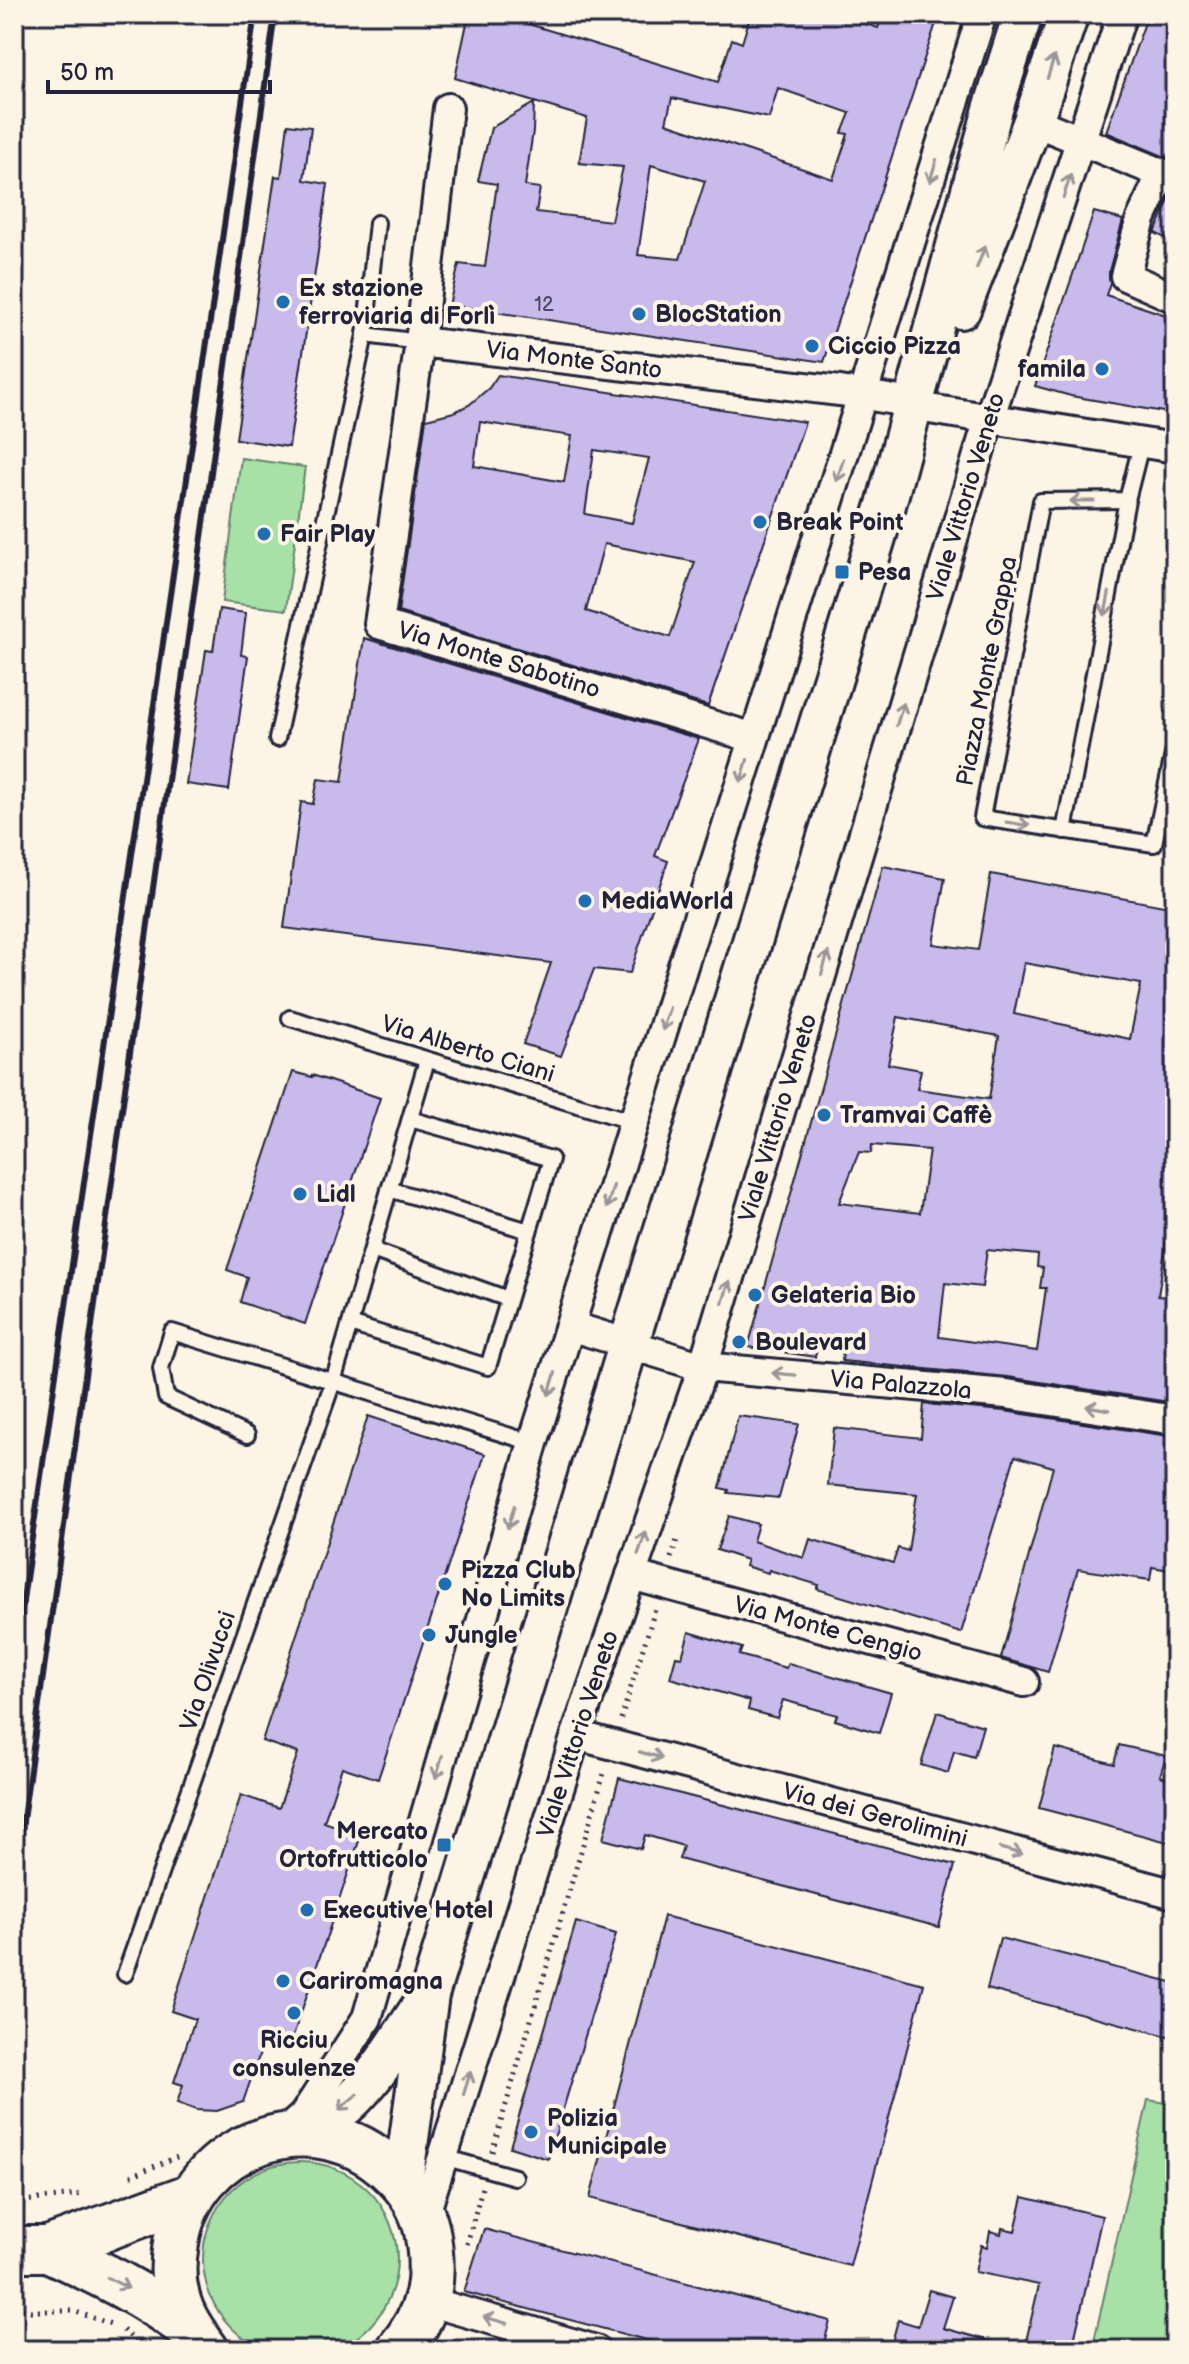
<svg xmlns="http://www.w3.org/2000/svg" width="1189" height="2364" font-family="'Balsamiq Sans',sans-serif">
<rect width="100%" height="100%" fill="#fcf5e5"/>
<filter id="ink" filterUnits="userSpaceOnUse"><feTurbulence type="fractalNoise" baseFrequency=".0125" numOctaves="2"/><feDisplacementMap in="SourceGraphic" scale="16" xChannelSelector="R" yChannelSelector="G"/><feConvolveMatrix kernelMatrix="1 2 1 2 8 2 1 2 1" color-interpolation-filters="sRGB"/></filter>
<g filter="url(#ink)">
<g fill="#a7e1a6" stroke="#648270" stroke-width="2">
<path d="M 241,458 L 305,467 L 286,610 L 222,602 Z"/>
<path d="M 1148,2100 L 1175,2104 L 1175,2350 L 1092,2350 Z"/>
<circle cx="300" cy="2259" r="97"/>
</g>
<g fill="#c8baeb" stroke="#22223b" stroke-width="2" fill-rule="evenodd">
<path d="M 469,14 L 510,14 L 509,18 L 718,82 L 732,39 L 742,43 L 751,14 L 836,14 L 878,28 L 883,14 L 939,14 L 824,362 L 449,305 L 459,264 L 485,267 L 497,184 L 478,181 L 491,128 L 534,103 L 533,131 L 525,186 L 540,188 L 536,212 L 611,221 L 623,167 L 579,163 L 587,118 L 455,78 ZM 778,88 L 850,113 L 842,133 L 848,134 L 833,179 L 666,123 L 672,98 L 769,118 ZM 651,165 L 705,181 L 680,259 L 638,255 Z"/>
<path d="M 1148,14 L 1175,14 L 1175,161 L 1106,132 Z"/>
<path d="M 288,124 L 311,127 L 304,180 L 328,184 L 289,447 L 236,439 L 275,176 L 281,177 Z"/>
<path d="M 1171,195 L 1175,196 L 1175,243 L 1155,233 Z"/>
<path d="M 1094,212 L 1123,220 L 1109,271 L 1110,283 L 1106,295 L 1175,318 L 1175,414 L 1071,396 L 1035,386 Z"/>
<path d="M 498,375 L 805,422 L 708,706 L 398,612 L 426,419 L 454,412 L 469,405 L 489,388 ZM 480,422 L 572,436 L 564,482 L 474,466 ZM 594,450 L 649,458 L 632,523 L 585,514 ZM 604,544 L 695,562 L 670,637 L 586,611 Z"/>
<path d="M 219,609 L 246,613 L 241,655 L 248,656 L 229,790 L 186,784 L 206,650 L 213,651 Z"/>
<path d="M 364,638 L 699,739 L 655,856 L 668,861 L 630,973 L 594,969 L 561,1056 L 523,1044 L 551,963 L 284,928 L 301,802 L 313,804 L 318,779 L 342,782 Z"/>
<path d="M 883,866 L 945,878 L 933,944 L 978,950 L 991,874 L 1175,908 L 1175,1224 L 1169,1223 L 1158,1296 L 1175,1297 L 1175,1403 L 1008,1377 L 842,1361 L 844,1342 L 820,1338 L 815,1357 L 748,1347 ZM 1024,963 L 1141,984 L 1130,1039 L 1014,1014 ZM 898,1017 L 999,1036 L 989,1099 L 917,1089 L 921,1070 L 888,1064 ZM 872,1145 L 929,1150 L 920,1213 L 839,1203 L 859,1152 L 871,1153 ZM 987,1250 L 1038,1255 L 1037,1267 L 1043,1268 L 1040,1288 L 1046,1288 L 1037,1351 L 939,1337 L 945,1283 L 982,1287 Z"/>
<path d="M 293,1072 L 312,1077 L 312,1075 L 380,1098 L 305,1324 L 240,1302 L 247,1277 L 227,1270 Z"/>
<path d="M 924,1404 L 1004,1411 L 1175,1437 L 1175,1571 L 1152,1567 L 1150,1580 L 1078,1569 L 1048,1672 L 1001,1658 L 1053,1467 L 1015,1456 L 961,1633 L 817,1589 L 819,1585 L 769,1570 L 768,1573 L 745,1566 L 747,1560 L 717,1550 L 729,1516 L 758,1524 L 753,1541 L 804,1558 L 810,1539 L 893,1563 L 898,1548 L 908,1551 L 917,1494 L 828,1485 L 834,1428 L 921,1438 Z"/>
<path d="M 368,1416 L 485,1454 L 378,1779 L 342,1767 L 324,1822 L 361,1835 L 288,2051 L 264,2042 L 243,2102 L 217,2111 L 196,2110 L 177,2103 L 183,2085 L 174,2082 L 195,2019 L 171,2011 L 241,1795 L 279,1808 L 298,1753 L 262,1741 Z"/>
<path d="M 738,1416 L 799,1424 L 779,1498 L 728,1493 L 729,1490 L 720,1488 Z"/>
<path d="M 689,1632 L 742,1648 L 739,1655 L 786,1668 L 788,1663 L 891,1693 L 879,1733 L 835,1720 L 837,1715 L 783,1700 L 777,1718 L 748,1710 L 750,1701 L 670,1678 L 676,1656 L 682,1657 Z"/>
<path d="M 937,1712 L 983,1726 L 974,1757 L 954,1751 L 948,1773 L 921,1765 Z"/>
<path d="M 1119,1745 L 1166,1756 L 1160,1776 L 1175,1780 L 1175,1844 L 1039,1808 L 1055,1748 L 1114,1764 Z"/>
<path d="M 619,1778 L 955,1865 L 939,1927 L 679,1859 L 683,1846 L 645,1835 L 641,1849 L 603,1839 Z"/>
<path d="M 664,1916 L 924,1984 L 850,2266 L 590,2198 Z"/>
<path d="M 576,1922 L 616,1934 L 548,2159 L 510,2147 Z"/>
<path d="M 1000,1938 L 1175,1983 L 1175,2038 L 987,1989 Z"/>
<path d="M 1023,2197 L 1102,2216 L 1072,2350 L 1024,2350 L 1039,2285 L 975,2272 L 981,2245 L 987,2247 L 990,2231 L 1001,2234 L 1002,2228 L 1015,2231 Z"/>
<path d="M 484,2229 L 830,2321 L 822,2350 L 684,2350 L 464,2292 Z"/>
<path d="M 929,2290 L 953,2297 L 943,2328 L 997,2343 L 996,2350 L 890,2350 L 898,2320 L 918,2326 Z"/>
</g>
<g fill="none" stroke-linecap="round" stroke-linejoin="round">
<g stroke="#22223b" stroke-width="20">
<g id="service">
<path d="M 377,223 L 365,335 L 420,342"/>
<path d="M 1142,441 L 1127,500 L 1041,501 L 982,818 L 1154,844 L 1175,745"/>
<path d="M 277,739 L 365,335"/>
<path d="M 1064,831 L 1127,500"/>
<path d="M 290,1018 L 634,1122"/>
<path d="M 389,1189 L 529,1231"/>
<path d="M 372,1250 L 508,1299"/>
<path d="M 350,1324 L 488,1367 L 551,1159 L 410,1119"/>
<path d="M 247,1435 L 166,1397 L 161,1368 L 172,1332 L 533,1443"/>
<path d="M 125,1974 L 333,1382 L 427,1060"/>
<path d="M 443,2157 L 515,2177"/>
</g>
</g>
<g stroke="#22223b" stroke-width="34">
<g id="minor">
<path d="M 448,108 L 420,342 L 840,391 L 913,403"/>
<path d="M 1033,121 L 1175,179"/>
<path d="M 1162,173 L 1141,219 L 1125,276 L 1175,298"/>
<path d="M 420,342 L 379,624 L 754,738"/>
<path d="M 923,408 L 1175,448"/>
<path d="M 570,1326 L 703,1367 L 1006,1394 L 1175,1420"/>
<path d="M 631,1575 L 1024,1682"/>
<path d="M 576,1735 L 1175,1894"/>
<path d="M 282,2135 L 304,2115 L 367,2018 L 533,1443 L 982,14"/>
<path d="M 424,2217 L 576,1735 L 703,1367 L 989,419 L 1122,14"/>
<path d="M 427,2301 L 596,2350"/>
</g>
</g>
<g stroke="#22223b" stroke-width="44">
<g id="secondary">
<path d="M 961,309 L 1033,121 L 1069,14"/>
<path d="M 311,2134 C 325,2121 342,2111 355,2097 C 382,2069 401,2036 423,2004"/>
<path d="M 403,2182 L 429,1995 L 886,505 L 993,109 L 1023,14"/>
</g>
</g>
<g stroke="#22223b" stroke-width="50">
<g id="primary">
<path d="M 14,2249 L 48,2249 L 192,2196"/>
<path d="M 48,2249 C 99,2273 144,2294 189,2328"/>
<path d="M 206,2350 C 193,2333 182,2317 177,2297 C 172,2279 173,2260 176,2243 C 191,2141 316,2099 390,2170 C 408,2186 422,2208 427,2231 C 436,2279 430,2312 399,2350"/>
</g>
</g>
<g stroke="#22223b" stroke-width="5" stroke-dasharray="2 6" stroke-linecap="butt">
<path d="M 671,1558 L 678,1537"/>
<path d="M 621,1719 L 655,1610"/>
<path d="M 492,2152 L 605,1770"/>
<path d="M 131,2176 L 177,2157"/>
<path d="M 14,2202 L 84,2194"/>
<path d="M 467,2244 L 482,2188"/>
<path d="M 14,2309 L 30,2311 L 73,2311 L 111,2324"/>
<path d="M 123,2330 L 145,2350"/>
</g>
<use href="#service" stroke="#fcf5e5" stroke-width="14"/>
<use href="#minor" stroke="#fcf5e5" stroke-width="28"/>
<use href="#secondary" stroke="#fcf5e5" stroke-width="38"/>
<use href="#primary" stroke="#fcf5e5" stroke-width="44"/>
<g stroke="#22223b" stroke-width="6">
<path d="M 14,1661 L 255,14"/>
<path d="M 14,1884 L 275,14"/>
</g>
</g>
<defs><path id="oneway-shaft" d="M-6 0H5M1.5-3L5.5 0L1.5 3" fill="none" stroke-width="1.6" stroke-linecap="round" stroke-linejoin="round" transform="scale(2)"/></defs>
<g stroke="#9a9698">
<use href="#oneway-shaft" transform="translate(1051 67) rotate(-72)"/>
<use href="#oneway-shaft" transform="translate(933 171) rotate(107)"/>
<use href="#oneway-shaft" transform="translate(1067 186) rotate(-72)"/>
<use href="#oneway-shaft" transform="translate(981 257) rotate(-69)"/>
<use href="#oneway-shaft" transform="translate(840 470) rotate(108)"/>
<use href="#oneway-shaft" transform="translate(1082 501) rotate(180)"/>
<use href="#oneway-shaft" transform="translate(1107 604) rotate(101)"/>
<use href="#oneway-shaft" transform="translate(900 714) rotate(-73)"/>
<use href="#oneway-shaft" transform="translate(744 771) rotate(107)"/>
<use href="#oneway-shaft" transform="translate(1018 824) rotate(9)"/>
<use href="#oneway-shaft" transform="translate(825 963) rotate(-73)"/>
<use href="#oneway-shaft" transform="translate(666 1019) rotate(107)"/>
<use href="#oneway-shaft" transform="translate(610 1197) rotate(107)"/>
<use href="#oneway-shaft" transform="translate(726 1292) rotate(-73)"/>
<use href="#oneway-shaft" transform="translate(784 1374) rotate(-175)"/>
<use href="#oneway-shaft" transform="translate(552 1384) rotate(107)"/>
<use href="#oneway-shaft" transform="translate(1098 1408) rotate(-171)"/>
<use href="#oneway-shaft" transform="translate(511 1517) rotate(106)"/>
<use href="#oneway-shaft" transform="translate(642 1543) rotate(-71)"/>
<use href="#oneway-shaft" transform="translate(651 1755) rotate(15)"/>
<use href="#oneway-shaft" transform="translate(439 1767) rotate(106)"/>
<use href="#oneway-shaft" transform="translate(1011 1851) rotate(15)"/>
<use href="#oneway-shaft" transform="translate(467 2083) rotate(-73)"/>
<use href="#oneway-shaft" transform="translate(348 2102) rotate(139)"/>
<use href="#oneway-shaft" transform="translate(118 2283) rotate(27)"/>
<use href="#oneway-shaft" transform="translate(495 2320) rotate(-164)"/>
</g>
</g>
<g fill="#1f6fb2" stroke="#fcf5e5" stroke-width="3">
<circle cx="283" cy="302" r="8"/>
<circle cx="639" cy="314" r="8"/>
<circle cx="812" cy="346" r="8"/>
<circle cx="1102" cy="369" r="8"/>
<circle cx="760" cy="522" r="8"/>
<circle cx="264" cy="534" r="8"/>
<rect x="834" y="564" width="16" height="16" rx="4"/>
<circle cx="585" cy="901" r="8"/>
<circle cx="824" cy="1115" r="8"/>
<circle cx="300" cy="1194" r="8"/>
<circle cx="755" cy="1295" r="8"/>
<circle cx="739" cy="1342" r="8"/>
<circle cx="445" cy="1584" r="8"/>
<circle cx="429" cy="1635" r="8"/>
<rect x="436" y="1837" width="16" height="16" rx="4"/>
<circle cx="307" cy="1910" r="8"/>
<circle cx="283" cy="1981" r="8"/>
<circle cx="294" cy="2013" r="8"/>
<circle cx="531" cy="2132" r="8"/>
</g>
<g text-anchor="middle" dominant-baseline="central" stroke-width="8" stroke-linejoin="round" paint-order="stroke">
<g font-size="20" fill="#4c4867">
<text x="544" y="305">12</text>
</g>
<g font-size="24" font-weight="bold" fill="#22223b" stroke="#fcf5e5" text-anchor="start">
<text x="299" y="288">Ex stazione<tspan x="299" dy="28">ferroviaria di Forlì</tspan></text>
<text x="655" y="314">BlocStation</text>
<text x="828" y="346">Ciccio Pizza</text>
<text x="1086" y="369" text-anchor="end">famila</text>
<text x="776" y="522">Break Point</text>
<text x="280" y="534">Fair Play</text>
<text x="858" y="572">Pesa</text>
<text x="601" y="901">MediaWorld</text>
<text x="840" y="1115">Tramvai Caffè</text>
<text x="316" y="1194">Lidl</text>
<text x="771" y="1295">Gelateria Bio</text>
<text x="755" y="1342">Boulevard</text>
<text x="461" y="1570">Pizza Club<tspan x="461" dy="28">No Limits</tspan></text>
<text x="445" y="1635">Jungle</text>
<text x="428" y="1831" text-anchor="end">Mercato<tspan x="428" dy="28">Ortofrutticolo</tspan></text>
<text x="323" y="1910">Executive Hotel</text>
<text x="299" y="1981">Cariromagna</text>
<text x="294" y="2040" text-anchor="middle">Ricciu<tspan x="294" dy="28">consulenze</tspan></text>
<text x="547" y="2118">Polizia<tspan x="547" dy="28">Municipale</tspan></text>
</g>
<g font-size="24" fill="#22223b" stroke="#fcf5e5">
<text transform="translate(574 360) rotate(7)">Via Monte Santo</text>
<text transform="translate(966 497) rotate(-73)">Viale Vittorio Veneto</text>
<text transform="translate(499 660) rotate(17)">Via Monte Sabotino</text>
<text transform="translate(987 671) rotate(-79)">Piazza Monte Grappa</text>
<text transform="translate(468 1049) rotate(17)">Via Alberto Ciani</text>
<text transform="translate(778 1118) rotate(-73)">Viale Vittorio Veneto</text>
<text transform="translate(901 1385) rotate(5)">Via Palazzola</text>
<text transform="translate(828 1629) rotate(15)">Via Monte Cengio</text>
<text transform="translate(208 1671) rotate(-71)">Via Olivucci</text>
<text transform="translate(578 1734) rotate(-72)">Viale Vittorio Veneto</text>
<text transform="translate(875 1815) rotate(15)">Via dei Gerolimini</text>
</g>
</g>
<rect width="1189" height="2364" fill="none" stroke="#fcf5e5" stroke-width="48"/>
<rect x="24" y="24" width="1141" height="2316" fill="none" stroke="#22223b" stroke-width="3" filter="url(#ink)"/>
<path d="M48 80v12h222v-12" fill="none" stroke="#22223b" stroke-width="4"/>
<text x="60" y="80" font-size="24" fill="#22223b" stroke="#fcf5e5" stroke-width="6" paint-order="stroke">50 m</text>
</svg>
